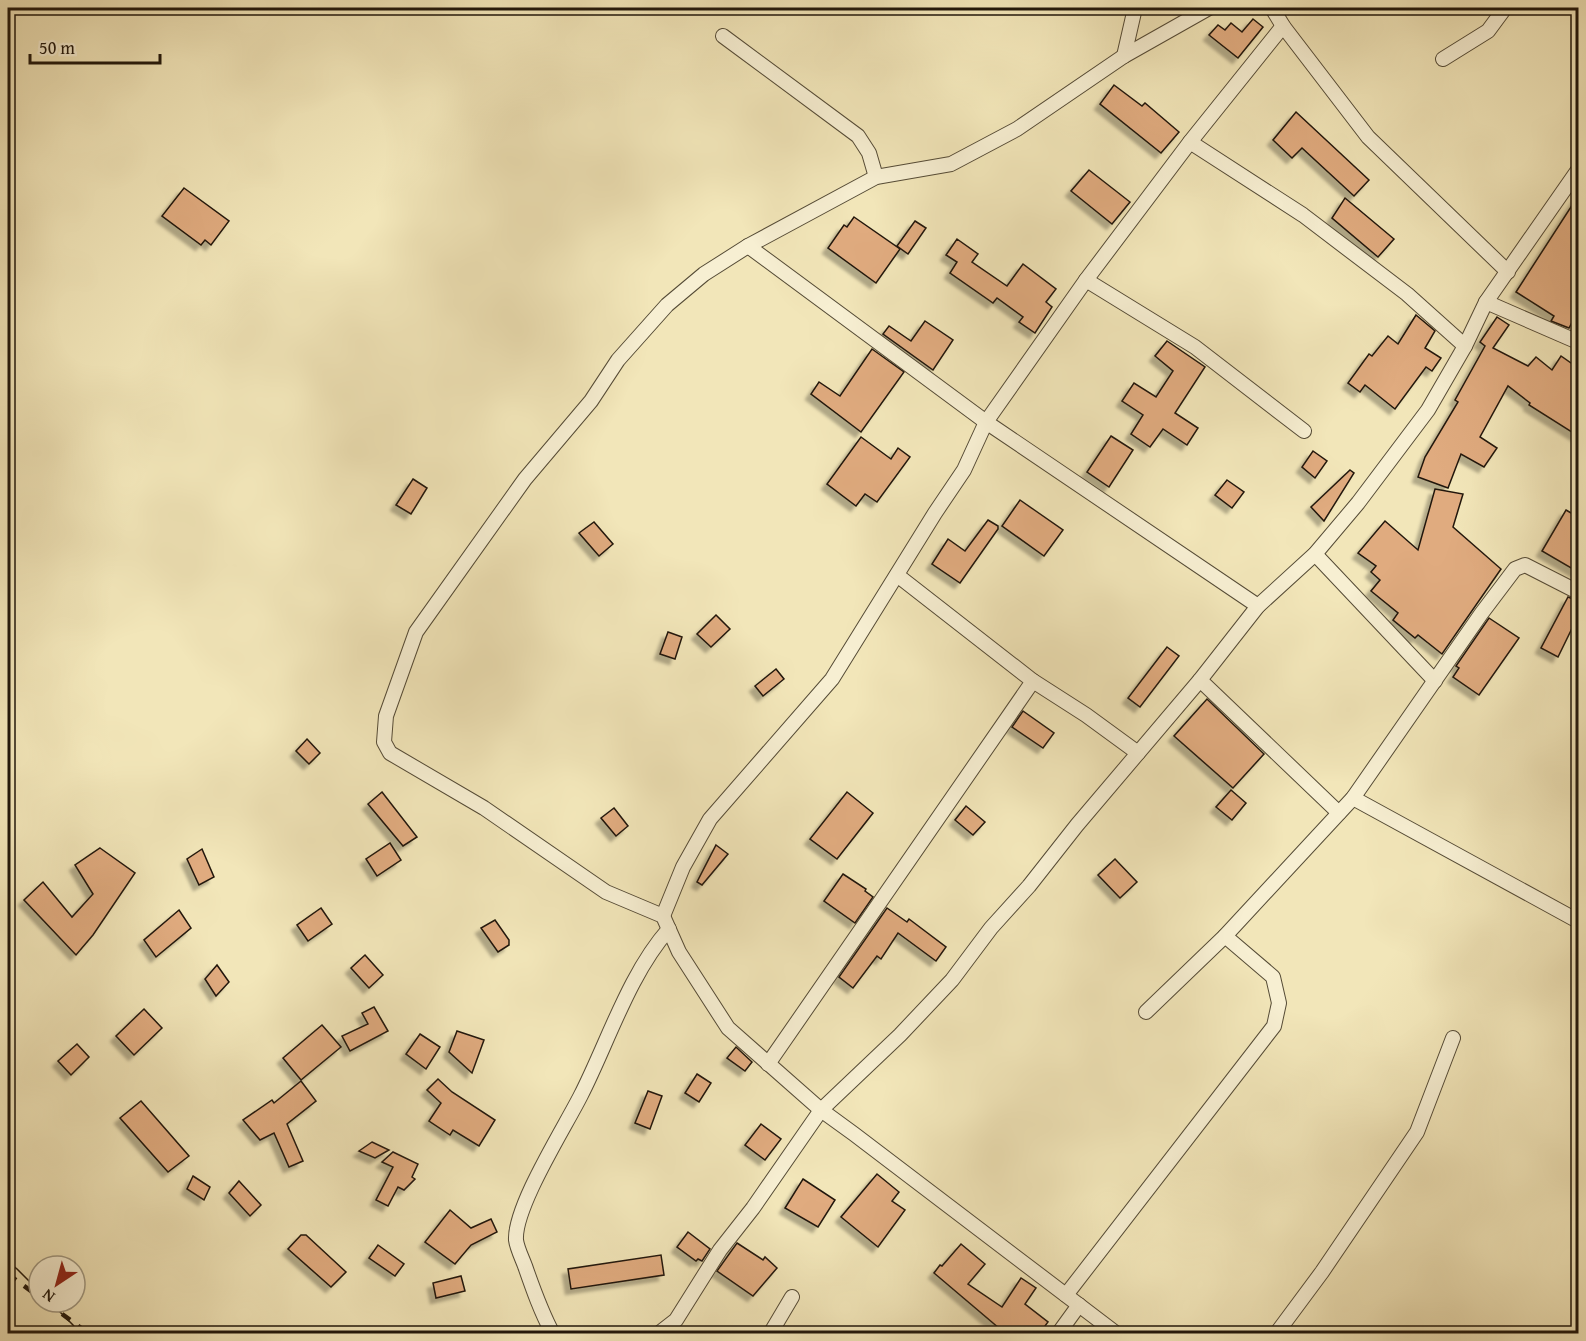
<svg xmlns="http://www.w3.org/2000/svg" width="1586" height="1341" font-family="'Gentium Book Plus',serif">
<defs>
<filter id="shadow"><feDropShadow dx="-5.5" dy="5.5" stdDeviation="1.5" flood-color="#0004"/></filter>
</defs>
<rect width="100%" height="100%" fill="#f2e6b9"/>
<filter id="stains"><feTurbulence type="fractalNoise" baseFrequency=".00333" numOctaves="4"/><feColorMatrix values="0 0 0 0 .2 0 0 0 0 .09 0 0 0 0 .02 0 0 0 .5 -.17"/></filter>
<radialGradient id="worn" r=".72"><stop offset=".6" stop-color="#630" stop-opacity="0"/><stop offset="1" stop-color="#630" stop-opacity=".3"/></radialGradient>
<g fill="#e0ab7f" stroke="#21170b" stroke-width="1.5" filter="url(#shadow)">
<path d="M 1253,19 L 1263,27 L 1238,58 L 1209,35 L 1218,25 L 1225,30 L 1231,23 L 1242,32 Z"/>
<path d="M 1114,85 L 1142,106 L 1145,103 L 1179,132 L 1161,153 L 1100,104 Z"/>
<path d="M 1296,112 L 1369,180 L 1354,196 L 1302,148 L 1292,158 L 1273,140 Z"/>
<path d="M 1089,170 L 1130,202 L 1112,224 L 1071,191 Z"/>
<path d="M 184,188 L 229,221 L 211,245 L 205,240 L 201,245 L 162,216 Z"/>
<path d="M 1578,196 L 1578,311 L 1569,328 L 1551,321 L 1554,316 L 1516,292 Z"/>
<path d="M 1345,198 L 1394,239 L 1378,257 L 1332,218 Z"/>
<path d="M 854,217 L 900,249 L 876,283 L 828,248 L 844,225 L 847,227 Z"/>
<path d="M 915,221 L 926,228 L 908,254 L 897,246 Z"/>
<path d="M 957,239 L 978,254 L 972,262 L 1007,286 L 1023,264 L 1056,289 L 1046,302 L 1052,307 L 1035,333 L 1019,322 L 1023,317 L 997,298 L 993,303 L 950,273 L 957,262 L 946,255 Z"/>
<path d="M 1416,315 L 1435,331 L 1425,348 L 1441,358 L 1432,371 L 1426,367 L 1395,409 L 1365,385 L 1360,392 L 1348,383 L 1369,354 L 1372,356 L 1388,336 L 1398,344 Z"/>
<path d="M 1497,317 L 1509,325 L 1493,348 L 1528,366 L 1536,357 L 1552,370 L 1561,356 L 1578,368 L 1578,436 L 1529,405 L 1530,403 L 1508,386 L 1480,437 L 1497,448 L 1484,467 L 1461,454 L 1448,488 L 1418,477 L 1425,457 L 1458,402 L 1455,400 L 1485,346 L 1480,342 Z"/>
<path d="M 925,321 L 953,340 L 933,370 L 883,334 L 889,326 L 911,341 Z"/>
<path d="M 1167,341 L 1205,367 L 1175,413 L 1198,428 L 1187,445 L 1163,429 L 1150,447 L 1131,434 L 1143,415 L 1122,401 L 1134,383 L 1156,397 L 1173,371 L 1155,356 Z"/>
<path d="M 872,349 L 904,372 L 861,432 L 811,394 L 819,382 L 840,396 Z"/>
<path d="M 1111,436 L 1133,450 L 1109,487 L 1087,472 Z"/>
<path d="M 861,437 L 891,459 L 898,448 L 910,457 L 877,502 L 865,494 L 856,506 L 827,484 Z"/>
<path d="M 1313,451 L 1327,461 L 1315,478 L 1302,467 Z"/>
<path d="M 1350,470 L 1354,473 L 1324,521 L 1311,507 Z"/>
<path d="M 413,479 L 427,488 L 411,514 L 396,505 Z"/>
<path d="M 1227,480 L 1244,492 L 1232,508 L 1215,495 Z"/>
<path d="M 1435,489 L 1463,494 L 1453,527 L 1501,569 L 1442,654 L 1418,635 L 1415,638 L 1393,620 L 1398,613 L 1371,591 L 1380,580 L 1371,572 L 1376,566 L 1358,553 L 1385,521 L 1418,550 Z"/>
<path d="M 1020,500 L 1063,530 L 1044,556 L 1002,526 Z"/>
<path d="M 1566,510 L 1578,517 L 1578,572 L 1542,551 Z"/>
<path d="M 988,520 L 998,526 L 998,529 L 960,583 L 932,564 L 948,539 L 965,551 Z"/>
<path d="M 594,522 L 613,544 L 599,556 L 579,533 Z"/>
<path d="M 1568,597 L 1578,601 L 1578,616 L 1558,657 L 1541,648 Z"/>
<path d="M 716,615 L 730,629 L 711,647 L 697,634 Z"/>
<path d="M 1489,618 L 1519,638 L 1479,695 L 1453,677 L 1459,668 L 1456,666 Z"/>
<path d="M 668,632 L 682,637 L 675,659 L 660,654 Z"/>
<path d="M 1167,647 L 1179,656 L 1140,707 L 1128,698 Z"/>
<path d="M 776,669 L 784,679 L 763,696 L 755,686 Z"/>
<path d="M 1207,699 L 1264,754 L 1233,788 L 1174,736 Z"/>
<path d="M 1023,711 L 1054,733 L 1043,748 L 1012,727 Z"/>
<path d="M 307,739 L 320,753 L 309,764 L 296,751 Z"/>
<path d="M 1231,790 L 1246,803 L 1232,820 L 1216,807 Z"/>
<path d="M 382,792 L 417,837 L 403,846 L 368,804 Z"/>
<path d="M 847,792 L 873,813 L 837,859 L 810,839 Z"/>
<path d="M 966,806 L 985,822 L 973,835 L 955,820 Z"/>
<path d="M 614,808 L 628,826 L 616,836 L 601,818 Z"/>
<path d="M 390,843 L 401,860 L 377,876 L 366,859 Z"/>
<path d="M 716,845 L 728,854 L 702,885 L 697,882 Z"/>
<path d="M 100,848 L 135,873 L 93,935 L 76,955 L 24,900 L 43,882 L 72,917 L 93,894 L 75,865 Z"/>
<path d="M 202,849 L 214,877 L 199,885 L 187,859 Z"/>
<path d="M 1115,859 L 1137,882 L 1120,898 L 1098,875 Z"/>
<path d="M 843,874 L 866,889 L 865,891 L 873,897 L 855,923 L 824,901 Z"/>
<path d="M 321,908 L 332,924 L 308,941 L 297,925 Z"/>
<path d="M 887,908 L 907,922 L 909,919 L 946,947 L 936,961 L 898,933 L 881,959 L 877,956 L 853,988 L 839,977 Z"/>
<path d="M 179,910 L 191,928 L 156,957 L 144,940 Z"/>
<path d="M 495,920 L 509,940 L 509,945 L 498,952 L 481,928 Z"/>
<path d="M 365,955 L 383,975 L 369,988 L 351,968 Z"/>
<path d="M 217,965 L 229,982 L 216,996 L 205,979 Z"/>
<path d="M 374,1007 L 388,1031 L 350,1051 L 342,1036 L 368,1024 L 362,1013 Z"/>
<path d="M 144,1009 L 162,1028 L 134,1055 L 116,1036 Z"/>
<path d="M 322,1025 L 341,1047 L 301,1080 L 283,1058 Z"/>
<path d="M 457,1031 L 484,1040 L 472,1073 L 449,1052 Z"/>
<path d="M 420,1034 L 440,1047 L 426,1069 L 406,1054 Z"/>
<path d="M 77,1044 L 89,1057 L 71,1075 L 58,1061 Z"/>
<path d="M 736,1047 L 752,1062 L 745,1071 L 727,1058 Z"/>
<path d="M 697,1074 L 711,1083 L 699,1102 L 685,1093 Z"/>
<path d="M 438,1079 L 452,1092 L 495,1120 L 479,1146 L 453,1130 L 450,1135 L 429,1121 L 441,1103 L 427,1090 Z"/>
<path d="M 301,1081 L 316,1101 L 287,1124 L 303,1161 L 289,1167 L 274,1133 L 260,1140 L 243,1120 L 272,1100 L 274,1103 Z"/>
<path d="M 648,1091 L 662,1096 L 650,1129 L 635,1123 Z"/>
<path d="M 141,1101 L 189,1156 L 168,1172 L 120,1118 Z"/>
<path d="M 761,1124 L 781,1139 L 765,1160 L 745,1145 Z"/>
<path d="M 372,1142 L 389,1150 L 375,1158 L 359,1151 Z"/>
<path d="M 393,1152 L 418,1164 L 412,1177 L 415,1179 L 404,1190 L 398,1187 L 388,1206 L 376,1200 L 393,1167 L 382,1162 Z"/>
<path d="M 877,1174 L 899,1192 L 892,1201 L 905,1210 L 878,1247 L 841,1217 Z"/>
<path d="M 193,1176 L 210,1187 L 204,1200 L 187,1189 Z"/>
<path d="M 803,1179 L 835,1200 L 818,1227 L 785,1208 Z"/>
<path d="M 239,1181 L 261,1205 L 250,1216 L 229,1193 Z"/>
<path d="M 450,1210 L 471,1228 L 491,1219 L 497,1232 L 471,1245 L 455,1264 L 425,1242 Z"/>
<path d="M 688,1232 L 710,1249 L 702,1261 L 698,1259 L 696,1261 L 677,1247 Z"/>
<path d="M 301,1235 L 306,1235 L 346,1272 L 331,1287 L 288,1249 Z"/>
<path d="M 737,1243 L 763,1260 L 765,1257 L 777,1268 L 753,1296 L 717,1271 Z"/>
<path d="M 961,1244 L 985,1264 L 968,1284 L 1002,1307 L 1021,1278 L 1036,1288 L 1025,1304 L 1048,1322 L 1039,1334 L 1006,1334 L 934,1273 L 940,1265 L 942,1266 Z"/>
<path d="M 378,1245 L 404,1264 L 395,1276 L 369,1258 Z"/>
<path d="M 661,1255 L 664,1275 L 571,1289 L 568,1269 Z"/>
<path d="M 461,1276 L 465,1291 L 436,1298 L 433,1283 Z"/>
</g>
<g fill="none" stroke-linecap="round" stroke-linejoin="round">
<g stroke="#554b36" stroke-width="16">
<g id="minor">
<path d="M 1272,8 L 1283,26 L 1368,137 L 1508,272"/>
<path d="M 723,36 L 858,136 L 869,153 L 876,177"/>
<path d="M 1124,56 L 1135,8"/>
<path d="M 1443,59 L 1488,31 L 1505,8"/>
<path d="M 1190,142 L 1303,215 L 1407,294 L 1465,346"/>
<path d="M 748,246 L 986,422 L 1258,606"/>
<path d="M 1086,280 L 1195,347 L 1304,431"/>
<path d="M 1486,302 L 1578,342"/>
<path d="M 1315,554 L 1435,681"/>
<path d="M 897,575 L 1033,681 L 1086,715 L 1138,753"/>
<path d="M 1200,680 L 1339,813"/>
<path d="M 1353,798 L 1578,921"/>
<path d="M 663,916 L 683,867 L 710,819 L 832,679 L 935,513 L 964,470 L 986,422 L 1086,280 L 1190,142 L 1283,26"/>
<path d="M 1146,1012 L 1225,936 L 1353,798 L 1481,614 L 1515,569 L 1525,565 L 1578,592"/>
<path d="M 768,1064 L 1033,681"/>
<path d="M 1066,1295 L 1274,1026 L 1279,1003 L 1273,977 L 1225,936"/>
<path d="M 553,1334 C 541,1312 533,1289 525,1266 C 522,1258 517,1248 516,1240 C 514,1207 565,1127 581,1095 C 608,1042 629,974 669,929"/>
<path d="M 658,1334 L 676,1320 L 720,1250 L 753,1208 L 821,1110 L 900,1035 L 952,980 L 991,928 L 1029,886 L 1077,825 L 1200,680 L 1258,606 L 1315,554 L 1358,503 L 1428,410 L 1465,346 L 1486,302 L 1578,170"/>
<path d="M 770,1334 L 792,1297"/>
<path d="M 1058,1334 L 1079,1305"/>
<path d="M 1117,1334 L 854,1134 L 821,1110 L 728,1028 L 679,952 L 663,916 L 606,892 L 484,808 L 390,753 L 384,742 L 386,716 L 416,632 L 525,479 L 591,401 L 618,360 L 667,305 L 704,274 L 748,246 L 876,177 L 951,164 L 1017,129 L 1124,56 L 1209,8"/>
<path d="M 1276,1334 L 1322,1272 L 1417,1132 L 1453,1038"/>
</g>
</g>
<g stroke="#21170b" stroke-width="27">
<g id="trunk">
<path d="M 8,1278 L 64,1334"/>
<path d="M 8,1310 L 31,1334"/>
</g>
</g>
<use href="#minor" stroke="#f7efd2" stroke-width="14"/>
<use href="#trunk" stroke="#f2e6b9" stroke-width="24"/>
<g stroke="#21170b" stroke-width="4.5" stroke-dasharray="10 10" stroke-linecap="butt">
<path d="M 8,1274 L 39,1297"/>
<path d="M 46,1302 L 89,1334"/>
</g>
</g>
<rect width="1586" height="1341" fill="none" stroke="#f2e6b9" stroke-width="30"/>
<rect x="9" y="9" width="1568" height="1323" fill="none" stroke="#21170b" stroke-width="3"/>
<rect x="15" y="15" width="1556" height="1311" fill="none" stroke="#21170b" stroke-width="1.5"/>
<g transform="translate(57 1284) rotate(216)"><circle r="28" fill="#f7efd2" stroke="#a19982" stroke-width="1.5"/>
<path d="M0-4.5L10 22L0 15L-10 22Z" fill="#8f2418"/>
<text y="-9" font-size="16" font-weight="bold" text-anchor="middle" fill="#21170b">N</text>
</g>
<path d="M30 54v9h130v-9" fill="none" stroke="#21170b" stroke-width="3"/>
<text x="39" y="54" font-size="18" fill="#21170b" stroke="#f7efd2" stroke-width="4.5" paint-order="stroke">50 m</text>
<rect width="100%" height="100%" filter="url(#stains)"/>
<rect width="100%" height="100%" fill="url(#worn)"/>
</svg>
